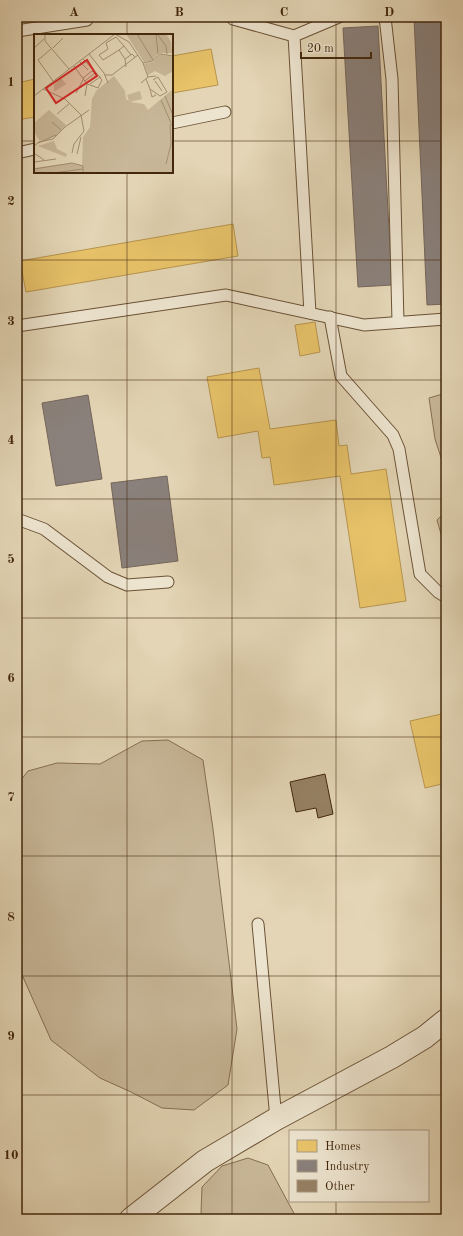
<svg xmlns="http://www.w3.org/2000/svg" width="463" height="1236" font-family="'Old Standard TT',serif">
<rect width="100%" height="100%" fill="#e3d5b5"/>
<filter id="stains"><feTurbulence type="fractalNoise" baseFrequency=".005" numOctaves="4"/><feColorMatrix values="0 0 0 0 .2 0 0 0 0 .09 0 0 0 0 .02 0 0 0 .5 -.17"/></filter>
<radialGradient id="worn" r=".72"><stop offset=".6" stop-color="#630" stop-opacity="0"/><stop offset="1" stop-color="#630" stop-opacity=".3"/></radialGradient>
<g fill="#c8b798" stroke="#866f52">
<path d="M 446,393 L 446,473 L 435,439 L 429,398 Z"/>
<path d="M 446,511 L 446,551 L 437,520 Z"/>
<path d="M 168,740 L 203,760 L 213,829 L 237,1029 L 228,1085 L 194,1110 L 162,1108 L 131,1092 L 100,1078 L 51,1040 L 19,968 L 17,940 L 17,785 L 28,771 L 57,763 L 100,764 L 142,741 Z"/>
<path d="M 248,1158 L 268,1165 L 297,1219 L 203,1219 L 201,1212 L 202,1187 L 222,1166 Z"/>
</g>
<g fill="#e9c46a" stroke="#b7954e">
<path d="M 211,49 L 218,85 L 172,93 L 172,56 Z"/>
<path d="M 35,79 L 35,117 L 17,120 L 17,83 Z"/>
<path d="M 233,224 L 238,256 L 26,292 L 20,261 Z"/>
<path d="M 315,322 L 320,352 L 300,356 L 295,325 Z"/>
<path d="M 259,368 L 270,429 L 336,420 L 339,446 L 347,445 L 351,474 L 386,469 L 406,601 L 360,608 L 340,476 L 274,485 L 270,457 L 262,458 L 258,431 L 218,438 L 207,377 Z"/>
<path d="M 446,713 L 446,783 L 425,788 L 410,721 Z"/>
</g>
<g fill="#8a817c" stroke="#75665a">
<path d="M 414,17 L 446,17 L 446,304 L 427,305 Z"/>
<path d="M 378,26 L 392,285 L 358,287 L 343,28 Z"/>
<path d="M 88,395 L 102,479 L 56,486 L 42,403 Z"/>
<path d="M 167,476 L 178,561 L 122,568 L 111,483 Z"/>
</g>
<path fill="#968164" stroke="#43270c" d="M 325,774 L 333,814 L 318,818 L 316,808 L 296,812 L 290,782 Z"/>
<g fill="none" stroke-linecap="round" stroke-linejoin="round">
<g stroke="#6b5236" stroke-width="13">
<g id="lane">
<path d="M 231,17 L 233,19 L 294,36"/>
<path d="M 385,17 L 392,79 L 398,322"/>
<path d="M 17,31 L 87,20 L 89,17"/>
<path d="M 172,123 L 225,112"/>
<path d="M 17,153 L 35,149"/>
<path d="M 310,313 L 294,36 L 339,17"/>
<path d="M 330,317 L 341,376 L 393,435 L 399,449 L 420,574 L 438,592 L 446,597"/>
<path d="M 17,326 L 226,295 L 364,325 L 446,319"/>
<path d="M 17,519 L 44,529 L 108,577 L 127,585 L 168,582"/>
<path d="M 258,924 L 276,1119"/>
</g>
</g>
<g stroke="#6b5236" stroke-width="24">
<path id="street" d="M 131,1219 L 205,1161 L 276,1119 L 392,1057 L 425,1037 L 446,1020"/>
</g>
<use href="#lane" stroke="#ede4cf" stroke-width="11"/>
<use href="#street" stroke="#ede4cf" stroke-width="22"/>
</g>
<path fill="none" stroke="#43270c" stroke-width="1" stroke-opacity="0.55" d="M 127,17 L 127,35M 232,17 L 232,1219M 336,17 L 336,1131M 17,141 L 35,141M 172,141 L 446,141M 127,172 L 127,1219M 17,260 L 446,260M 17,380 L 446,380M 17,499 L 446,499M 17,618 L 446,618M 17,737 L 446,737M 17,856 L 446,856M 17,976 L 446,976M 17,1095 L 446,1095M 336,1201 L 336,1219"/>
<g transform="translate(34 34)">
<rect width="139" height="139" fill="#e3d5b5"/>
<path d="M 92,0 L 132,0 L 137,8 L 138,19 L 125,19 L 117,27 L 110,28 ZM 126,21 L 139,22 L 139,37 L 131,42 L 121,37 L 114,41 L 110,30 L 118,28 ZM 80,42 L 91,57 L 92,65 L 95,67 L 93,61 L 106,57 L 108,65 L 96,68 L 110,70 L 114,76 L 139,55 L 139,139 L 0,139 L 0,134 L 37,129 L 48,131 L 49,103 L 56,93 L 58,65 L 62,57 ZM 27,44 L 32,50 L 20,58 L 20,51 ZM 15,76 L 32,91 L 22,102 L 6,107 L 0,98 L 0,89 ZM 20,107 L 23,115 L 33,120 L 32,123 L 4,112 Z" fill="#c8b798"/>
<path fill="none" stroke="#a38f71" stroke-width="1" d="M 11,0 L 11,7 L 35,35M 81,0 L 95,8 L 109,29 L 114,43M 103,0 L 119,26M 122,0 L 124,20M 123,0 L 132,12 L 133,20M 72,9 L 74,15 L 65,21 L 69,26 L 85,16M 72,9 L 82,3 L 90,12M 0,14 L 10,5M 19,14 L 29,4M 17,15 L 4,26 L 19,47M 55,20 L 70,39 L 74,49M 49,25 L 67,44M 91,25 L 85,16 L 90,12 L 97,21M 45,27 L 54,36M 109,29 L 118,27 L 126,20 L 139,22M 40,32 L 53,50 L 59,52 L 64,54 L 68,46 L 66,44M 92,33 L 91,25 L 98,20 L 101,23M 71,41 L 78,41 L 104,21M 49,44 L 58,37 L 62,39M 112,45 L 116,55 L 126,62 L 133,58 L 124,43 L 119,46M 51,47 L 61,39M 121,47 L 128,57M 53,49 L 63,41M 107,49 L 114,43 L 122,42M 56,50 L 66,43M 9,55 L 31,65 L 47,81 L 50,97 L 40,110 L 38,119M 116,55 L 118,63 L 122,61M 42,59 L 50,44M 0,62 L 81,0M 51,62 L 53,50M 131,62 L 139,81M 127,66 L 137,89M 23,80 L 36,69M 18,88 L 27,96M 4,109 L 22,101M 0,112 L 5,108 L 19,105 L 31,93 L 55,76M 0,119 L 10,126M 43,120 L 47,103M 0,128 L 22,125M 132,130 L 137,110 L 136,91 L 139,90M 0,135 L 38,129 L 49,132 L 49,139M 19,139 L 49,135"/>
<path fill="#d62828" fill-opacity="0.15" stroke="#d62828" stroke-width="2" d="M 53,26 L 63,42 L 22,69 L 12,54 Z"/>
<rect width="139" height="139" fill="none" stroke="#43270c" stroke-width="2"/>
</g>
<rect width="463" height="1236" fill="none" stroke="#e3d5b5" stroke-width="44"/>
<rect x="289" y="1130" width="140" height="72" fill="#ede4cf" stroke="#a99881"/>
<rect x="297" y="1140" width="20" height="12" fill="#e9c46a" stroke="#a99881"/>
<text x="325" y="1150" font-size="12" fill="#43270c">Homes</text>
<rect x="297" y="1160" width="20" height="12" fill="#8a817c" stroke="#a99881"/>
<text x="325" y="1170" font-size="12" fill="#43270c">Industry</text>
<rect x="297" y="1180" width="20" height="12" fill="#968164" stroke="#a99881"/>
<text x="325" y="1190" font-size="12" fill="#43270c">Other</text>
<path d="M301 52v6h70v-6" fill="none" stroke="#43270c" stroke-width="2"/>
<text x="307" y="52" font-size="12" fill="#43270c" stroke="#ede4cf" stroke-width="3" paint-order="stroke">20 m</text>
<rect x="22" y="22" width="419" height="1192" fill="none" stroke="#43270c" stroke-width="1.5"/>
<g font-size="13" text-anchor="middle" font-weight="bold" fill="#43270c">
<text x="74" y="16">A</text>
<text x="179" y="16">B</text>
<text x="284" y="16">C</text>
<text x="389" y="16">D</text>
<text x="11" y="86">1</text>
<text x="11" y="205">2</text>
<text x="11" y="325">3</text>
<text x="11" y="444">4</text>
<text x="11" y="563">5</text>
<text x="11" y="682">6</text>
<text x="11" y="801">7</text>
<text x="11" y="921">8</text>
<text x="11" y="1040">9</text>
<text x="11" y="1159">10</text>
</g>
<rect width="100%" height="100%" filter="url(#stains)"/>
<rect width="100%" height="100%" fill="url(#worn)"/>
</svg>
